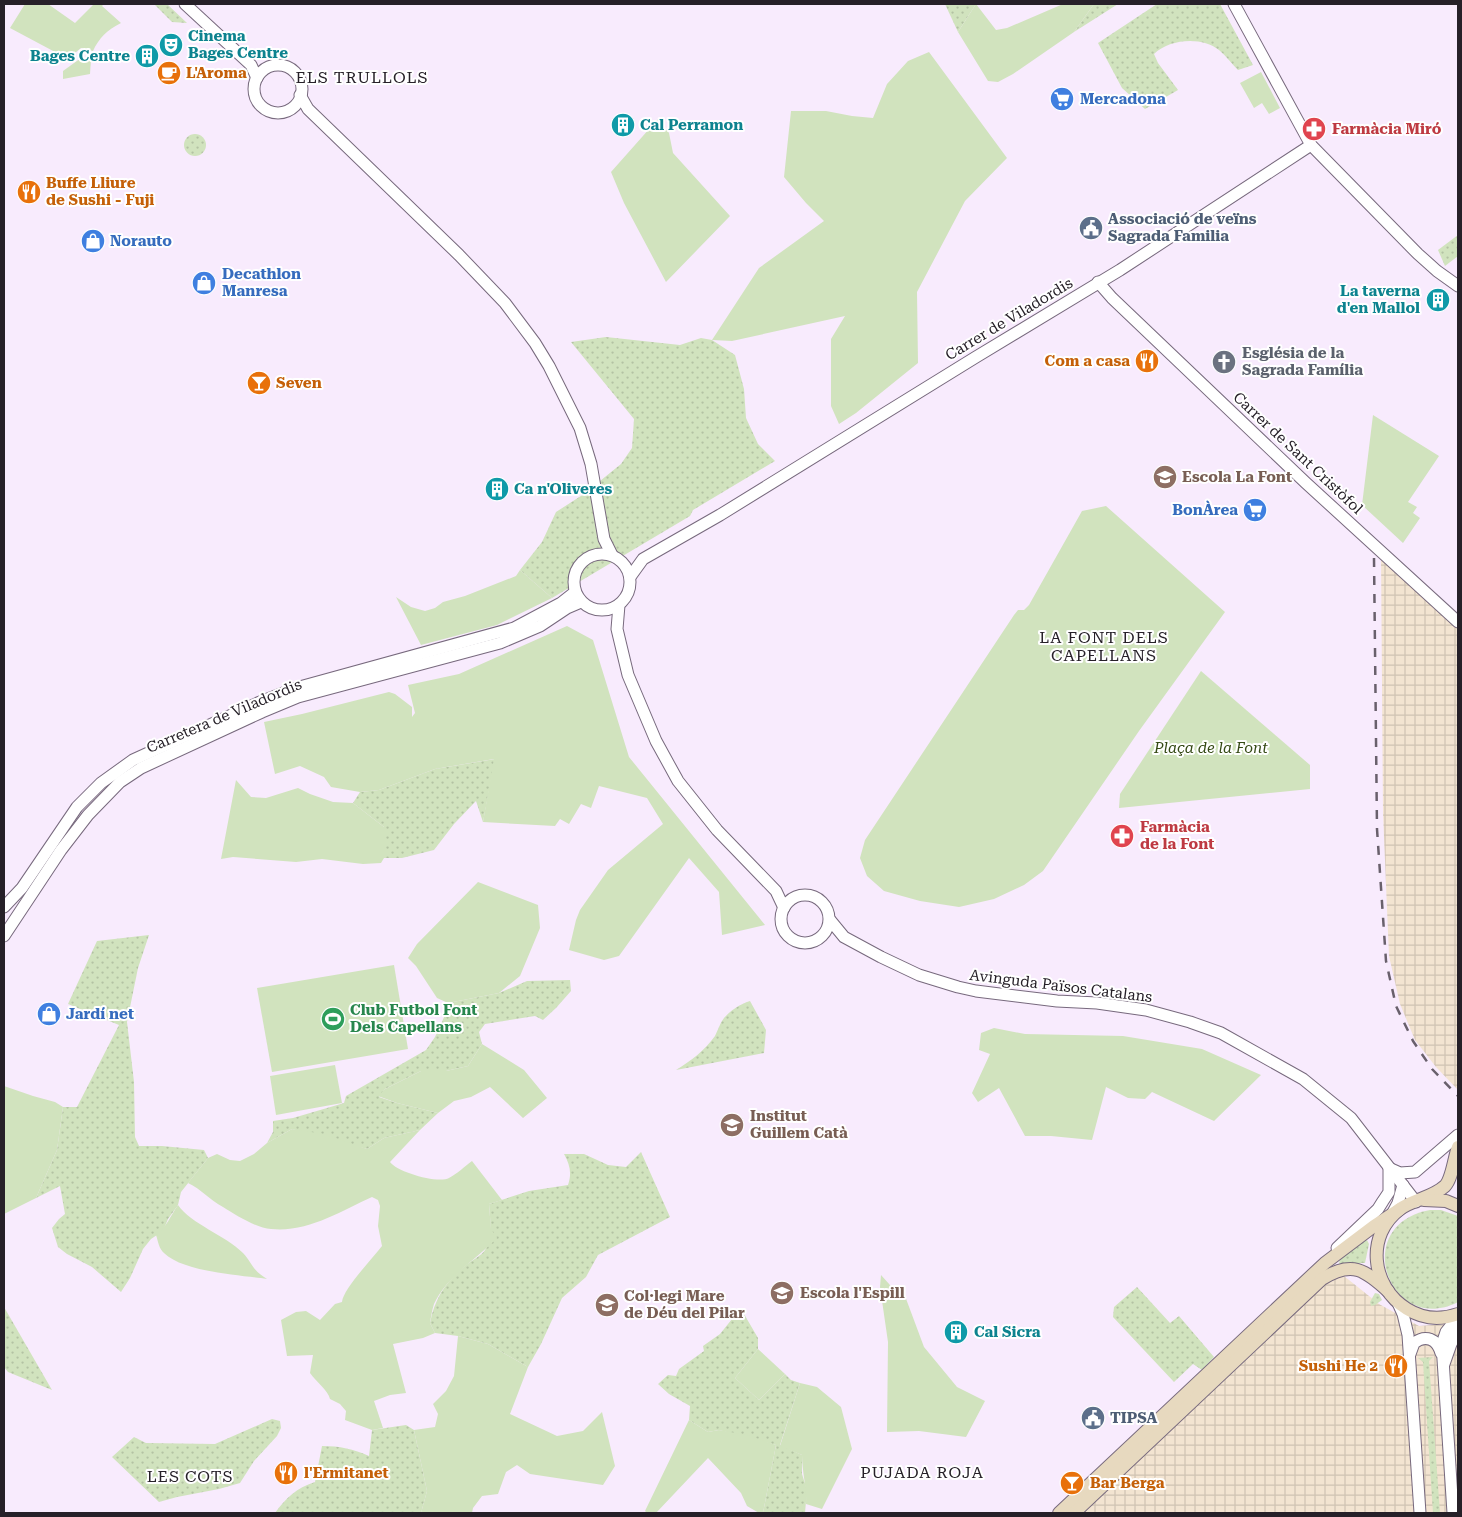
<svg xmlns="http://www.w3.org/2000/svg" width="1462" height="1517" font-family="'Roboto Serif',serif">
<defs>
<pattern id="industrial-grid" width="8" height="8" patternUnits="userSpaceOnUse" patternTransform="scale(1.25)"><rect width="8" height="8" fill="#f3e4d1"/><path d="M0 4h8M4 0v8" fill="none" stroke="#d0c3b3"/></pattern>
<pattern id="grass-dots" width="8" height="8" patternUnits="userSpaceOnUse" patternTransform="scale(1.25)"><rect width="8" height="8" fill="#d1e3be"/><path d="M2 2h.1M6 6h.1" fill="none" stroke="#b3c2a3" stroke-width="1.8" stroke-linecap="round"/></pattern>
</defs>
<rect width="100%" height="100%" fill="#f8ebfd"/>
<g fill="url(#industrial-grid)">
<path d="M 1381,554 L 1458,626 L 1458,1090 L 1436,1067 L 1415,1040 L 1400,1004 L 1389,956 L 1383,813 Z"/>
<path d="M 1344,1276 L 1379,1304 L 1419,1326 L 1458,1323 L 1458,1513 L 1067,1513 L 1308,1284 Z"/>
</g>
<g fill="url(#grass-dots)">
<path d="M 154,4 L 167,4 L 187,23 L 172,22 Z"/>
<path d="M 945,4 L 976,4 L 958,32 Z"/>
<path d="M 1094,4 L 1118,4 L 1074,32 Z"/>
<path d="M 1157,4 L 1220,4 L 1253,65 L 1238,70 C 1232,64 1226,56 1219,50 C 1202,36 1169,39 1154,54 L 1158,63 L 1178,90 L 1145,109 L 1122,88 L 1098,43 Z"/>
<circle cx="195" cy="145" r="11"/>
<path d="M 1458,235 L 1458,256 L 1445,266 L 1438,250 Z"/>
<path d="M 606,337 L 680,345 L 701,338 L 712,340 L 735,355 L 744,389 L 746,418 L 758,444 L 775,461 L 693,510 L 690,516 L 552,598 L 520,570 L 542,542 L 556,512 L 584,494 L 621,464 L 632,448 L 634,419 L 571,342 Z"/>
<path d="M 495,759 L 483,822 L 476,801 L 454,824 L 434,850 L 402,858 L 384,858 L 384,827 L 353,803 L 360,792 L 379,790 L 435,769 Z"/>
<path d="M 149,935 L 138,968 L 127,1022 L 134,1082 L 135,1137 L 139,1146 L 162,1146 L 204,1150 L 208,1158 L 181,1192 L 178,1205 L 168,1219 L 163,1231 L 151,1239 L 143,1249 L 130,1278 L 121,1292 L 92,1267 L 67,1254 L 58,1247 L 52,1228 L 59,1219 L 65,1214 L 60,1186 L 36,1198 L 57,1150 L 63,1107 L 77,1107 L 119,1025 L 68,1004 L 97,941 Z"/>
<path d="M 570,980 L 571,991 L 556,1008 L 543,1020 L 535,1016 L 485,1024 L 479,1032 L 482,1044 L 468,1066 L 446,1071 L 421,1071 L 385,1089 L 379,1097 L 397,1103 L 438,1113 L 420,1130 L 384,1138 L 367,1149 L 292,1129 L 267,1143 L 273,1132 L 273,1121 L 293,1118 L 344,1103 L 346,1096 L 426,1050 L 435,1037 L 445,1015 L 448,1003 L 499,993 L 527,981 Z"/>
<path d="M 750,1001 L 766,1030 L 764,1053 L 676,1070 C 691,1061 705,1050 715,1036 C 718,1030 720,1023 724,1018 C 730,1011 740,1004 750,1001 Z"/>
<path d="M 641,1152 L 670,1217 L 598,1255 L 586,1277 L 562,1298 L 541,1344 L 528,1367 L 488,1344 L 458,1336 L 435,1333 L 430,1323 C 435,1297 446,1282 466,1265 C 472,1260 481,1256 485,1250 C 493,1237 490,1218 489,1204 L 529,1191 L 568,1185 C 572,1173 570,1165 564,1154 L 584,1154 L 608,1165 L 626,1167 Z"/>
<path d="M 1430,1210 L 1441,1210 L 1458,1216 L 1458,1302 C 1390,1337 1348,1225 1430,1210 Z"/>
<path d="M 1367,1240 L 1369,1244 L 1365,1263 L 1352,1263 L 1340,1265 L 1339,1262 L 1341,1259 L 1359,1244 Z"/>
<path d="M 1137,1287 L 1170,1323 L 1179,1316 L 1214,1357 L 1202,1370 L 1193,1364 L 1174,1382 L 1113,1317 L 1114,1307 Z"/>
<path d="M 1375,1293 L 1379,1294 L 1382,1300 L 1375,1305 L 1371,1306 L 1370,1302 Z"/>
<path d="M 4,1307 L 52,1390 L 8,1372 L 4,1367 Z"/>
<path d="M 744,1314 L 758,1338 L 758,1349 L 735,1378 L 759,1400 L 785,1374 L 791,1380 L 800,1383 L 780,1445 L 802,1455 L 802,1474 L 807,1490 L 805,1513 L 763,1513 L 776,1445 L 719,1430 L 708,1432 L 689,1420 L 690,1406 L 669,1394 L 658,1384 L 668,1375 L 676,1376 L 679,1369 L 704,1351 L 703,1346 L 720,1334 L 732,1319 Z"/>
<path d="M 1433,1357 L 1429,1361 L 1440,1513 L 1433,1513 L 1423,1362 L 1418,1358 Z"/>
<path d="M 272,1419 L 280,1421 L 281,1428 L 277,1436 L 254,1461 L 240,1483 L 219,1489 L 177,1497 L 159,1502 L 112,1457 L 134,1437 L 146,1443 L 215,1444 Z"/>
<path d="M 406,1425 L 414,1430 L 427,1491 L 421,1513 L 275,1513 C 286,1498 296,1488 315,1482 L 322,1446 C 340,1446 353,1449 369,1456 L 372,1430 Z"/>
</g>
<g fill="#d1e3be">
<path d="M 25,4 L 48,4 L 75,23 L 94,4 L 104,4 L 102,6 L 121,23 C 107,30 99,38 93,51 L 81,48 L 64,62 L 55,52 L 10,28 Z"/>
<path d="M 976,4 L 996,30 L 1007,28 L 1063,4 L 1094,4 L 1074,32 L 1013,74 L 998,82 L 988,81 L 958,32 Z"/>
<path d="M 929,52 L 1007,158 L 965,201 L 917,292 L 918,363 L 856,413 L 839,424 L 831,406 L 831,339 L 845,316 L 732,341 L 712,340 L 759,268 L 824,221 L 806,203 L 784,177 L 791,111 L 826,111 L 852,116 L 873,118 L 887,84 L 908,61 Z"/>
<path d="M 81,58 L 91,59 L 90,74 L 63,79 L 63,71 Z"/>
<path d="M 1261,72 L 1280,108 L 1269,114 L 1262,103 L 1254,108 L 1240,83 Z"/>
<path d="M 658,119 L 669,133 L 673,153 L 730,216 L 666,282 L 624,203 L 611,172 Z"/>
<path d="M 1373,415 L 1439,456 L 1408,502 L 1417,507 L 1413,513 L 1420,518 L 1403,543 L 1362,505 Z"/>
<path d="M 1106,506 L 1225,612 L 1139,731 L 1043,871 L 1024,885 L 994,899 L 959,907 L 920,901 L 884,891 L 867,876 L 860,858 L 865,840 L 1014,615 L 1018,610 L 1024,610 L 1029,605 L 1082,511 Z"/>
<path d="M 520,570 L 552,598 L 497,625 L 421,645 L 396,597 L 411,607 L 425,611 L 435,608 L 443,602 L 465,596 L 516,576 Z"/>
<path d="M 567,626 L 593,640 L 629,757 L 765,925 L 722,935 L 719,892 L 689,858 L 619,956 L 604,960 L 569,950 L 576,920 L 580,910 L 608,870 L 663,824 L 647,798 L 599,786 L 591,808 L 581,804 L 569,824 L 560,819 L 555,826 L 483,822 L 494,759 L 435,769 L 379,790 L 360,792 L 331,787 L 324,777 L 300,766 L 275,774 L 264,722 L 302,714 L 389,692 L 395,694 L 412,707 L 412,717 L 415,713 L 408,685 L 459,674 Z"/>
<path d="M 1201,671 L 1310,765 L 1310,789 L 1119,808 L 1120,794 Z"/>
<path d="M 236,780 L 251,797 L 266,798 L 298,788 L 310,794 L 333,802 L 353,803 L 384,827 L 384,858 L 381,863 L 363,864 L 322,859 L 296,862 L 233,857 L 221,859 Z"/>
<path d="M 478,882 L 538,905 L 540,928 L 520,976 L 499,993 L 448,1003 L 437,998 L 416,966 L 408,958 L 417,944 Z"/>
<path d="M 394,965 L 408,1049 L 272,1072 L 257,988 Z"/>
<path d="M 994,1028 L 1025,1034 L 1123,1036 L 1202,1049 L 1261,1075 L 1214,1121 L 1152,1092 L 1145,1099 L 1128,1098 L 1106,1087 L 1092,1140 L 1051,1136 L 1025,1136 L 999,1088 L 978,1102 L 972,1093 L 990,1054 L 979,1050 L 981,1033 Z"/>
<path d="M 482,1044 L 524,1070 L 547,1098 L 523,1118 L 490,1087 L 471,1097 L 454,1101 L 438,1113 L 397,1103 L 378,1096 L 385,1089 L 421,1071 L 446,1071 L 468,1066 Z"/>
<path d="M 335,1065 L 342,1103 L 276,1115 L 270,1076 Z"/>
<path d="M 4,1086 L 33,1096 L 55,1102 L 63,1107 L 57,1150 L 36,1198 L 4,1214 Z"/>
<path d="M 292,1129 L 324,1134 L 367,1149 L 384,1138 L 420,1130 L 390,1162 C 397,1172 438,1184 449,1178 C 457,1174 465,1166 472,1161 L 502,1200 L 489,1204 L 491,1229 L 497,1238 C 477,1259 447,1276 434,1304 C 432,1310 431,1317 430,1323 L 435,1333 L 423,1338 L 393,1344 L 406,1393 L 390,1395 L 374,1401 L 383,1428 L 372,1430 L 345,1420 L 346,1411 L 340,1404 L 330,1399 C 328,1390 316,1382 310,1373 L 313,1355 L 287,1356 L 281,1320 L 296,1312 L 306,1311 L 320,1320 L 335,1304 L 342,1302 C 343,1289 373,1258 382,1246 L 378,1226 L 380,1206 L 378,1200 L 372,1197 C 341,1211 307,1233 271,1229 C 256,1228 236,1215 223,1207 C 210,1200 201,1189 188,1183 L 208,1158 L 217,1154 L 230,1160 L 240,1161 L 254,1154 L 267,1143 Z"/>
<path d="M 178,1205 C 191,1224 225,1235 243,1253 C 253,1264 252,1270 267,1279 C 240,1275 183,1272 164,1253 C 159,1249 158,1241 156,1235 C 166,1228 171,1215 178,1205 Z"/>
<path d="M 881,1275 L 898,1294 L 905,1296 L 924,1347 L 957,1387 L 985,1401 L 966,1437 L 919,1431 L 887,1432 L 888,1342 L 880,1287 Z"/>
<path d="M 458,1336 L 488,1344 L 528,1367 L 510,1414 L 557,1436 L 583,1431 L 602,1412 L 615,1466 L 603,1485 L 530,1474 L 517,1465 L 506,1472 L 498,1494 L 482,1496 L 473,1508 L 472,1513 L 421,1513 L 427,1491 L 414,1430 L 435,1427 L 438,1414 L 433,1404 L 446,1391 L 454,1376 Z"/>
<path d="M 758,1349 L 785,1374 L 759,1400 L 735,1378 Z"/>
<path d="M 800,1383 L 817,1387 L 841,1407 L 852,1449 L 822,1509 L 806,1504 C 807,1487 802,1473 802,1455 L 780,1446 Z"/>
<path d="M 689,1420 L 708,1432 L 719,1430 L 747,1435 L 776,1445 L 763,1513 L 759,1513 L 747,1506 L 741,1493 L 708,1458 L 656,1513 L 647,1513 L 645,1511 Z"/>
</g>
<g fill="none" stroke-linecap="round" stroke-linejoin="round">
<g stroke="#77697d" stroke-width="13">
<g id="tertiary">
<path d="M 185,4 L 251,65 L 257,78"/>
<path d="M 1234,4 L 1311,145 L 1418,254 L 1437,271 L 1458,286"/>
<circle cx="278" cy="89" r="24"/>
<path d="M 300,95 L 308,109 L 459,255 L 505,303 L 535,343 L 549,366 L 580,428 L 591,464 L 604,539 L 612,555"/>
<path d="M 1098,282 L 1112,298 L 1306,483 L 1458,622"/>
<circle cx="602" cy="582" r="28"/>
<path d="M 630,577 L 643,559 L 720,515 L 976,357 L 1120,270 L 1311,145"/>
<path d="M 619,605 L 617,629 L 628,675 L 656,741 L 678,781 L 717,830 L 776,891 L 784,908"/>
<circle cx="805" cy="919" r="24"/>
<path d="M 4,907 L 22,888 L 77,807 L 101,783 L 133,760 L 260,702 L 296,688 L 514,628 L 561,603 L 575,592"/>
<path d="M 830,920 L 844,937 L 881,957 L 919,975 L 958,987 L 976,991 L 1057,1001 L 1097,1003 L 1146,1010 L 1190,1022 L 1221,1033 L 1303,1079 L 1351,1118 L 1416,1202"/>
<path d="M 4,936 L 61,850 L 88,815 L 120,782 L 141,768 L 262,712 L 298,697 L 500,643 L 540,626 L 567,608 L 581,602"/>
<path d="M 1391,1169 L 1400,1173 L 1415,1172 L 1458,1135"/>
<path d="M 1391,1216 L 1398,1203 L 1403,1185"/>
<path d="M 1337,1248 L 1378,1209 L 1383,1201 L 1389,1192 L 1389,1168"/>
<path d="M 1398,1303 L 1403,1314 L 1408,1335 L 1420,1513"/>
<path d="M 1410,1354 L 1414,1343 C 1426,1334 1437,1339 1441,1353"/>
<path d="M 1444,1364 L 1451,1344 L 1458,1331"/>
<path d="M 1453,1513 L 1442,1344 L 1446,1332 L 1458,1317"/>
</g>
</g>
<g stroke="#77697d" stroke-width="14">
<g id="secondary">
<path d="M 1458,1147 C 1454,1158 1452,1179 1445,1186 C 1432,1198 1414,1199 1400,1209 C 1365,1235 1371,1287 1407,1309 C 1423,1319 1441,1320 1458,1314"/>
<path d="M 1424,1200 L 1446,1201 L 1458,1206"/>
<path d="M 1059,1513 L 1325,1263 L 1374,1226 L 1400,1209"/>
<path d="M 1074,1513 L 1322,1279 C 1352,1260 1365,1270 1388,1291"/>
</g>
</g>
<use href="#tertiary" stroke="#fff" stroke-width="11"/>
<use href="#secondary" stroke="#e7d9bf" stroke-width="12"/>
<path stroke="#69606c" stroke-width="2.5" stroke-dasharray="9 9" stroke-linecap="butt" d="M 1374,558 L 1377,829 L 1386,961 L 1396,1006 L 1413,1041 L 1432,1069 L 1458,1096"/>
</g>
<defs>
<g id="theatre-disc" transform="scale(1.25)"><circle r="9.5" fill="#0f9aa8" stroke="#fff"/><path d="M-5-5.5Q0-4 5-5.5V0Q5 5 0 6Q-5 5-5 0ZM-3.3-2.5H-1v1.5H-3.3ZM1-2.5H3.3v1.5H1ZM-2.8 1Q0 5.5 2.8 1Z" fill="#fff"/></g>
<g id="building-disc" transform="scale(1.25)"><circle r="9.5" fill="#0f9aa8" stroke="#fff"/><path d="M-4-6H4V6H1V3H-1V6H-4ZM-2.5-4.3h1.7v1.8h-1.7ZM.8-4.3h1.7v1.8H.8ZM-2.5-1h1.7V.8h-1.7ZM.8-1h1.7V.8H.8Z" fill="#fff"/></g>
<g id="cafe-disc" transform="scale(1.25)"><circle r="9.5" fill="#e8710a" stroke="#fff"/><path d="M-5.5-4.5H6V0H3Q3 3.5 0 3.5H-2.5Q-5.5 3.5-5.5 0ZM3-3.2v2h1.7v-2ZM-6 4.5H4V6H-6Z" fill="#fff"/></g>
<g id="supermarket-disc" transform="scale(1.25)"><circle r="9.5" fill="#3f7fe0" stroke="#fff"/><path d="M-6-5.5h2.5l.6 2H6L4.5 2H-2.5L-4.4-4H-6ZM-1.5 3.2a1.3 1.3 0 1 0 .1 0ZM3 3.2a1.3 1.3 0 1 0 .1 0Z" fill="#fff"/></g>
<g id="pharmacy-disc" transform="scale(1.25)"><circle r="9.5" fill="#e0444e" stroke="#fff"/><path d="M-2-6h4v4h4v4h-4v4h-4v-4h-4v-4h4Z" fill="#fff"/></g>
<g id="restaurant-disc" transform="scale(1.25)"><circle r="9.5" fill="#e8710a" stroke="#fff"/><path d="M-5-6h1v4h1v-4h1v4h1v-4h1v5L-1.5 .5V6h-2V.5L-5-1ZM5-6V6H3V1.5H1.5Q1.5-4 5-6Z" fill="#fff"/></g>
<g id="civic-disc" transform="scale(1.25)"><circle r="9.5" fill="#5c6f8a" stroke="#fff"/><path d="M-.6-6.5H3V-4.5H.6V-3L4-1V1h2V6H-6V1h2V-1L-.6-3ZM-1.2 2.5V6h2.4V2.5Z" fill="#fff"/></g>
<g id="shop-disc" transform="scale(1.25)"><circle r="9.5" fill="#3f7fe0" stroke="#fff"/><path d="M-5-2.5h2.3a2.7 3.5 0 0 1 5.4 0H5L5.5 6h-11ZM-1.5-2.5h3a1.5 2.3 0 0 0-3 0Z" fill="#fff"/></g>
<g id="church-disc" transform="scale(1.25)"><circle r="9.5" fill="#6b7280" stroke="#fff"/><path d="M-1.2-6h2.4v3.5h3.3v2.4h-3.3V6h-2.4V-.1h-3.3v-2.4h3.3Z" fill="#fff"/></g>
<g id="bar-disc" transform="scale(1.25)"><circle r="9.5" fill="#e8710a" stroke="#fff"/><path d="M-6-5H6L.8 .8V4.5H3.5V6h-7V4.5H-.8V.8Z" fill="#fff"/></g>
<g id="school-disc" transform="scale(1.25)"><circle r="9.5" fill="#8d6e63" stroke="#fff"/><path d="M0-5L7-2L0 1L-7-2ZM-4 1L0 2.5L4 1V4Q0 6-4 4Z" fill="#fff"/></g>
<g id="stadium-disc" transform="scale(1.25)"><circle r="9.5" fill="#2e9e5b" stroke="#fff"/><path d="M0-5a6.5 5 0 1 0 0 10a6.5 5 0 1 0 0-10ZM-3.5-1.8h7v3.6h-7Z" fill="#fff"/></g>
</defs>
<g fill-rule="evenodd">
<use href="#theatre-disc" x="171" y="45"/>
<use href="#building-disc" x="147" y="56"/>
<use href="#cafe-disc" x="169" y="73"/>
<use href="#supermarket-disc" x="1062" y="99"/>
<use href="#building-disc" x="623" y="125"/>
<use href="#pharmacy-disc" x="1314" y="129"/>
<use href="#restaurant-disc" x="29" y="192"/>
<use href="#civic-disc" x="1091" y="228"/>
<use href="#shop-disc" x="93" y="241"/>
<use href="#shop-disc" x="204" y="283"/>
<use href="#building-disc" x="1438" y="300"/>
<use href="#restaurant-disc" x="1147" y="361"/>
<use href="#church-disc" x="1224" y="362"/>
<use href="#bar-disc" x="259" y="383"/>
<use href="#school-disc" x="1165" y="477"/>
<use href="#building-disc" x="497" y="489"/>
<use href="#supermarket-disc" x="1255" y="510"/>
<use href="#pharmacy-disc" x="1122" y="836"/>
<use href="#shop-disc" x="49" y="1014"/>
<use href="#stadium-disc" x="333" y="1019"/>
<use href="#school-disc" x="732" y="1125"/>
<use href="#school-disc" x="782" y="1293"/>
<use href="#school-disc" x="607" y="1305"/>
<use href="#building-disc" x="956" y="1332"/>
<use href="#restaurant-disc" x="1396" y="1366"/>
<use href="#civic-disc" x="1093" y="1418"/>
<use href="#restaurant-disc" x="286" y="1473"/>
<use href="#bar-disc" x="1072" y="1483"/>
</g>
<g text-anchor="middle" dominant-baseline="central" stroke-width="4" stroke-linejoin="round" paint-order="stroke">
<g font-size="15" font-weight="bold" fill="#0d838f" stroke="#fff" text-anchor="start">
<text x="188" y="36">Cinema<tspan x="188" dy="17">Bages Centre</tspan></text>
<text x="130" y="56" text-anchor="end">Bages Centre</text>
<text x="640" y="125">Cal Perramon</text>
<text x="1420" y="291" text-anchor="end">La taverna<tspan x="1420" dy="17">d'en Mallol</tspan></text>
<text x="514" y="489">Ca n'Oliveres</text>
<text x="974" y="1332">Cal Sicra</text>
</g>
<g font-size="15" font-weight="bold" fill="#c56008" stroke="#fff" text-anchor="start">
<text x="186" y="73">L'Aroma</text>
<text x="46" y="183">Buffe Lliure<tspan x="46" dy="17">de Sushi - Fuji</tspan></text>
<text x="1130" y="361" text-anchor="end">Com a casa</text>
<text x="276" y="383">Seven</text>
<text x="1378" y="1366" text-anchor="end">Sushi He 2</text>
<text x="304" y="1473">l'Ermitanet</text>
<text x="1090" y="1483">Bar Berga</text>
</g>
<g font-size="15" font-weight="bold" fill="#366cbe" stroke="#fff" text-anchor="start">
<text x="1080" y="99">Mercadona</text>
<text x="110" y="241">Norauto</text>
<text x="222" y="274">Decathlon<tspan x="222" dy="17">Manresa</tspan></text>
<text x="1238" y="510" text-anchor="end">BonÀrea</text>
<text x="66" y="1014">Jardí net</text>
</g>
<g font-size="15" font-weight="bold" fill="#be3a42" stroke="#fff" text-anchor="start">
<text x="1332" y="129">Farmàcia Miró</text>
<text x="1140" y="827">Farmàcia<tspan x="1140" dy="17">de la Font</tspan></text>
</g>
<g font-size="15" font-weight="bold" fill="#4e5e75" stroke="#fff" text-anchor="start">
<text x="1108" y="219">Associació de veïns<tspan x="1108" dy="17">Sagrada Familia</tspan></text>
<text x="1110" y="1418">TIPSA</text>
</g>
<g font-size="15" fill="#262028" stroke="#fff">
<text transform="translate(1009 319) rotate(-31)">Carrer de Viladordis</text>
<text transform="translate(1298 453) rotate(43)">Carrer de Sant Cristòfol</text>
<text transform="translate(224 716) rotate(-23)">Carretera de Viladordis</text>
<text transform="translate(1061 986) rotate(7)">Avinguda Països Catalans</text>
</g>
<g font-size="15" font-weight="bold" fill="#5b616d" stroke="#fff" text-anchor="start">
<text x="1242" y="353">Església de la<tspan x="1242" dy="17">Sagrada Família</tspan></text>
</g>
<g font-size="15" font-weight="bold" fill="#785e54" stroke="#fff" text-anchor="start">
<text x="1182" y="477">Escola La Font</text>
<text x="750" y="1116">Institut<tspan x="750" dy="17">Guillem Catà</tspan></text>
<text x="800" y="1293">Escola l'Espill</text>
<text x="624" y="1296">Col·legi Mare<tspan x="624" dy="17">de Déu del Pilar</tspan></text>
</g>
<g font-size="15" font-style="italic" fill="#354a15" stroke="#fff">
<text x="1211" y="748">Plaça de la Font</text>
</g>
<g font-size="15" font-weight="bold" fill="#27864d" stroke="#fff" text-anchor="start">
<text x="350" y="1010">Club Futbol Font<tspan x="350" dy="17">Dels Capellans</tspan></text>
</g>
<g font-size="16" letter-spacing="1" fill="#262028" stroke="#fff">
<text x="362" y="77">ELS TRULLOLS</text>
<text x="1104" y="637">LA FONT DELS<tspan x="1104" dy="18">CAPELLANS</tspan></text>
<text x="922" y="1472">PUJADA ROJA</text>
<text x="190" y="1476">LES COTS</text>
</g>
</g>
<rect width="1462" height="1517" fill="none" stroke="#262028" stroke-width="10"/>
</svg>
